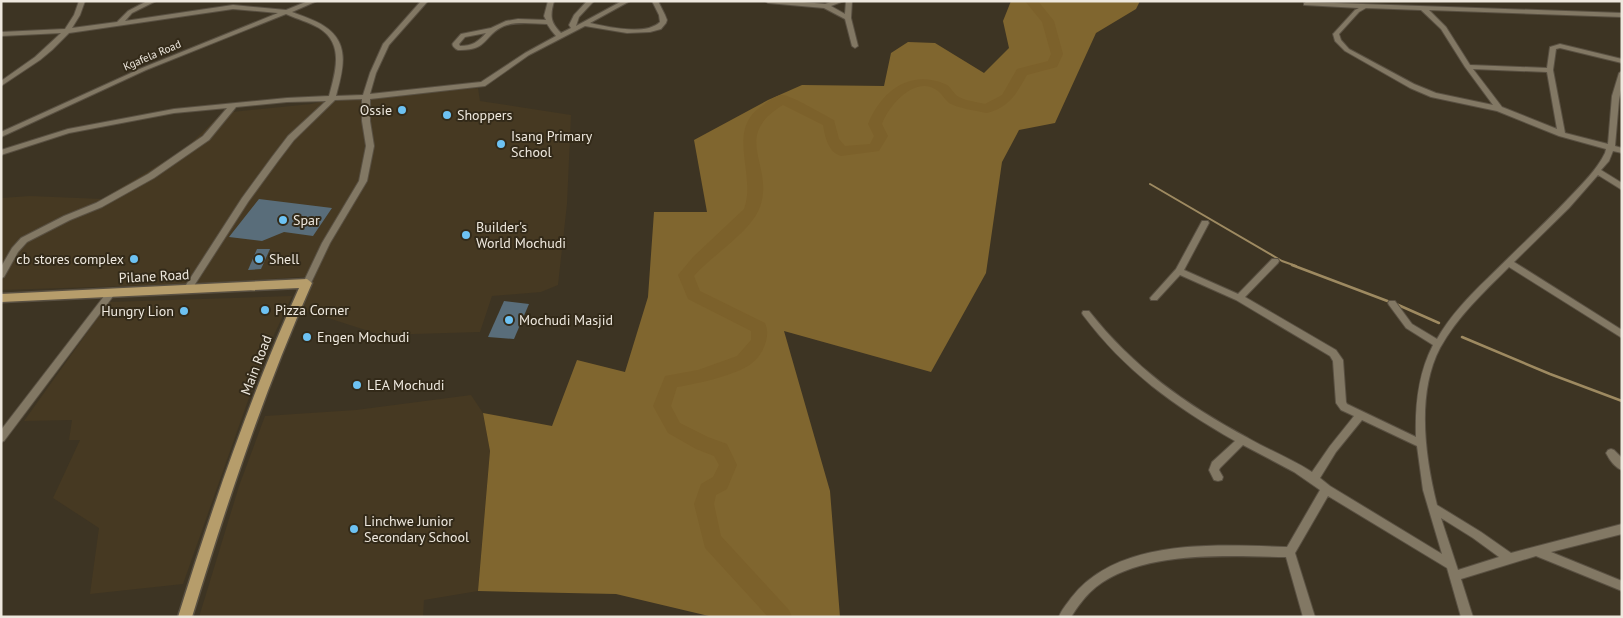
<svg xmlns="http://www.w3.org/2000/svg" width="1623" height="618" font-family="'PT Sans',sans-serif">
<rect width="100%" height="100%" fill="#3d3423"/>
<g fill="#463922">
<path d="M 478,88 L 480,101 L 571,115 L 567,204 L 558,285 L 541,292 L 492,296 L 480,332 L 381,335 L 300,309 L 315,276 L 191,284 L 1,290 L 1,198 L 30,196 L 102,199 L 185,149 L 222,113 L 311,104 L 332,99 Z"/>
<path d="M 292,296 L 262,361 L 183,584 L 90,594 L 99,528 L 53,498 L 80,440 L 69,440 L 72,420 L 24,421 L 109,302 Z"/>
<path d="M 471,395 L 483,413 L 490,451 L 478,591 L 424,600 L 423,617 L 199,617 L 239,486 L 265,416 L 356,410 Z"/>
</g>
<path fill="#80662f" d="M 1011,1 L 1140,1 L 1136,9 L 1096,33 L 1055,123 L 1019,130 L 1002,162 L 986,273 L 931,372 L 784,331 L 830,491 L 840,617 L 713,617 L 616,594 L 478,591 L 490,451 L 483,413 L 552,426 L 577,360 L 625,372 L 648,297 L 654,212 L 707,212 L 694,140 L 768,100 L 802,85 L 884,86 L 891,53 L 908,42 L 935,43 L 984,73 L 1009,48 L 1003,21 Z"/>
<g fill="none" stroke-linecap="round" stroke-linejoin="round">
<path stroke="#9e8a61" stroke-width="2" d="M 1150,184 L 1282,261 L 1296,266"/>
<g stroke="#9e8a61" stroke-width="2.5">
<path d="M 1292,265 L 1390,302"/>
<path d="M 1396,304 L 1439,323"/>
<path d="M 1462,337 L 1550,374 L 1622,401"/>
</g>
<path fill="#7c612b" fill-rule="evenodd" d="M 1025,1 L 1038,1 L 1054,21 L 1063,54 L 1057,67 L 1027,75 C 1016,94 1010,107 987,113 C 977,111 957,108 949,103 C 945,100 942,94 938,91 C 916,74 889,105 882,124 L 888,136 L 879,151 L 841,156 C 828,152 825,137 823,125 L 783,105 C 730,137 775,165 760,207 C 750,233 712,255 694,276 L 700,291 L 765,323 C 772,338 761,358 748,366 C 731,376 697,384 677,387 L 671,406 L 680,423 L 708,437 L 727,444 L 737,465 L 727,489 L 716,495 L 714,504 L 721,536 L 789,610 L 792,617 L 768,617 L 705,548 L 694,504 L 701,484 L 713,477 L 719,465 L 714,456 L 696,449 L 668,433 L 653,406 L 665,376 L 698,370 L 737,356 L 751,340 L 751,331 L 688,299 L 678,275 L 693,257 L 744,209 C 757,175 725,130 762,106 C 767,102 776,95 782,95 C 791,95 824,115 834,120 L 839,139 L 845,146 L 870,144 L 874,136 L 868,124 C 881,92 909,69 945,84 C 951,86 953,94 959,97 C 966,101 978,102 985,104 L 1002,95 L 1017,69 L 1048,61 L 1051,54 L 1042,22 Z"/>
</g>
<g fill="#596d7a">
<path d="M 259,199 L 332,208 L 313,236 L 284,232 L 262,241 L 229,237 Z"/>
<path d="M 257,249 L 270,249 L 261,269 L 248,270 Z"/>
<path d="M 504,301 L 529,304 L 514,339 L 488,337 Z"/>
</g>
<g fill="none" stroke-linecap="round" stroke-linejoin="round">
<g stroke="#595042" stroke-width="2">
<g id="minor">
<path d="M 79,1 L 85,1 L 80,15 L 72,28 L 117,22 L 128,11 L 147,1 L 156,1 L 132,13 L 125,21 L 233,5 L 286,10 L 308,1 L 317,1 L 292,12 C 302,16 315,20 324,26 C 351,43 343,70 336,96 L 363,95 L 370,73 L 383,44 L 421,1 L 428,1 L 389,45 L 376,73 L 370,94 L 481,82 L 525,53 L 556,36 L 551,30 L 547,24 C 534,24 517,21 504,26 C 483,35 489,51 458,50 C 455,49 451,45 453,43 L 461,34 L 491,28 L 506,21 L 518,19 L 546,20 L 544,16 L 548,1 L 554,1 C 550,16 550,22 561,33 L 571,28 L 569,25 L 574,15 L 587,1 L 594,1 L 579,17 L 576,26 L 622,1 L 630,1 L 590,23 C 608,27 646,36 660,22 L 659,15 L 652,1 L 658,1 L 665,15 L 667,20 L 666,23 L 661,29 L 650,32 L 627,33 L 585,26 L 529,55 L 485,86 L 370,99 L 370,121 L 374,146 L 367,181 L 330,243 L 310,285 L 307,286 L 303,283 L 322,243 L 359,181 L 366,146 L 362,121 L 362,99 L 335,100 L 294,140 L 278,161 L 248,202 L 190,292 L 187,293 L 183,290 L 184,288 L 242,198 L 272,157 L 288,136 L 326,101 L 287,102 L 236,107 L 209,140 L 154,178 L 102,207 L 70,220 L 27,242 L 18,252 L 4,277 L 1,278 L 1,267 L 12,248 L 21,238 L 64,216 L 96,203 L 148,174 L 203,136 L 227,108 L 174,113 L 69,133 L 1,155 L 1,150 L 68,129 L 174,109 L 287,98 L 329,96 C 335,73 345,44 319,28 C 309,22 297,19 286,14 L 146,70 L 1,137 L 1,132 L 142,68 L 278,13 L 233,9 L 69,33 L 52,50 L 40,60 L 1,86 L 1,81 L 35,57 L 61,33 L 1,36 L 1,32 L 65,29 L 74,15 ZM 486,33 C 478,42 472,46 460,46 L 459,44 L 465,37 Z"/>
<path d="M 765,1 L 793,1 L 825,4 L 834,1 L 844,1 L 831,6 L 845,14 L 846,1 L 852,1 L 851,18 L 858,46 L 855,48 L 852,46 L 845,19 L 824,8 L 768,3 Z"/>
<path d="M 1306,2 L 1622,13 L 1622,17 L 1429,10 L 1446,27 L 1470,65 L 1547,68 L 1550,47 L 1560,44 L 1622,59 L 1622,63 L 1560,48 L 1556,49 L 1553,70 L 1565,133 L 1608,144 L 1612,96 L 1619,73 L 1622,71 L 1622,85 L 1619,100 L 1615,146 L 1622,148 L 1622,153 L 1613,151 L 1609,161 L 1601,170 L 1622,183 L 1622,190 L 1598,175 L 1569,208 L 1514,262 L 1622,330 L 1622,338 L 1509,267 C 1484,292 1457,317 1440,348 C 1416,394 1425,457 1437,505 L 1481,532 L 1511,553 L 1622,524 L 1622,534 L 1551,552 L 1622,581 L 1622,591 L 1536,556 L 1461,579 L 1473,617 L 1461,617 L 1447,568 L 1328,496 L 1295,553 L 1315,617 L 1303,617 L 1286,557 C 1229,556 1143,550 1096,587 C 1086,595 1078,606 1071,617 L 1059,617 C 1061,610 1067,604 1071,598 C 1118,537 1219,545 1287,547 L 1320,490 L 1294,472 L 1243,445 L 1220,468 L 1219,470 L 1223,477 L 1222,480 L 1218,481 L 1214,480 L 1209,470 L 1212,462 L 1235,441 C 1174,406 1125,371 1083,315 L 1082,313 L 1083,311 L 1089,311 C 1133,367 1186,405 1248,438 C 1269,450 1292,459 1312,472 L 1330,446 L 1354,416 L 1341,410 L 1336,403 L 1333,361 L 1330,356 L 1236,300 L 1180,275 L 1157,300 L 1151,300 L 1150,298 L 1176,269 L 1202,221 L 1208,221 L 1209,223 L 1184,270 L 1238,294 L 1272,259 L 1278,259 L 1279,261 L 1278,263 L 1245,297 L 1336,350 L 1343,360 L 1346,402 L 1347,404 L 1416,437 C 1415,405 1418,374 1433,345 L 1406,328 L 1389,305 L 1388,303 L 1389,301 L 1395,301 L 1412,324 L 1437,339 C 1450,316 1469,296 1488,278 C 1514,252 1541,227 1567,200 C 1580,186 1597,170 1605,153 L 1606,149 L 1559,136 L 1497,111 L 1431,97 L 1410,88 L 1345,51 L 1335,41 L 1333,34 L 1334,33 L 1355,10 L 1359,8 L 1304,5 L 1304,3 ZM 1366,8 L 1421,10 L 1441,29 L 1465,67 L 1493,105 L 1436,93 L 1414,84 L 1349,49 L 1341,40 L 1339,34 L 1359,12 ZM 1473,69 L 1547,72 L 1557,129 L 1502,107 ZM 1362,420 L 1417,446 L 1423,490 L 1442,554 L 1330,486 L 1320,478 L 1336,452 ZM 1441,518 L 1473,538 L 1499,557 L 1458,570 Z"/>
<path d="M 111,290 L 115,293 L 114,295 L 4,441 L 1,442 L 1,430 L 108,291 Z"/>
<path d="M 1611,449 L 1614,450 L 1622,458 L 1622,470 C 1615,468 1609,459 1606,453 L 1608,450 Z"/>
</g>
</g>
<g stroke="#595042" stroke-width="3">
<path id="major" d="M 307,279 L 312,283 C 264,391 227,503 192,617 L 178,617 C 213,505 251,394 299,288 L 1,302 L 1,294 Z"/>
</g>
<use href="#minor" fill="#827864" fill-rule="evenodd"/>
<use href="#major" fill="#b69d6b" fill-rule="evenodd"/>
</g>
<g fill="#6dc2f3" stroke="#332a19" stroke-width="2">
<circle cx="402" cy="110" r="5"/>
<circle cx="447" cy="115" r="5"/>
<circle cx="501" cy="144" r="5"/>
<circle cx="283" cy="220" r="5"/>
<circle cx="466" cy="235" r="5"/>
<circle cx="134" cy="259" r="5"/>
<circle cx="259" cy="259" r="5"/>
<circle cx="265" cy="310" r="5"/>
<circle cx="184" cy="311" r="5"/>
<circle cx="509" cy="320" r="5"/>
<circle cx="307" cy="337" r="5"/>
<circle cx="357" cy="385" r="5"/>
<circle cx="354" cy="529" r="5"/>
</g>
<g text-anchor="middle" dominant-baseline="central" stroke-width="4" stroke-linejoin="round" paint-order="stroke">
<g font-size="11" fill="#eee8de" stroke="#332a19">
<text transform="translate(152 55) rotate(-23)">Kgafela Road</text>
</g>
<g font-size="14" fill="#eee8de" stroke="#332a19" text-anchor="start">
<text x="392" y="110" text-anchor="end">Ossie</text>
<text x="457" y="115">Shoppers</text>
<text x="511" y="136">Isang Primary<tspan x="511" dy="16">School</tspan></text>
<text x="293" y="220">Spar</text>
<text x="476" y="227">Builder's<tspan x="476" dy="16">World Mochudi</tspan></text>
<text x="124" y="259" text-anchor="end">cb stores complex</text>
<text x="269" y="259">Shell</text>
<text x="275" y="310">Pizza Corner</text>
<text x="174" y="311" text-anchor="end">Hungry Lion</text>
<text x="519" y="320">Mochudi Masjid</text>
<text x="317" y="337">Engen Mochudi</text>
<text x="367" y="385">LEA Mochudi</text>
<text x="364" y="521">Linchwe Junior<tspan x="364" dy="16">Secondary School</tspan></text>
</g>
<g font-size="14" fill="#eee8de" stroke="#332a19">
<text transform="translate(154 276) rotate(-3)">Pilane Road</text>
<text transform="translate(256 365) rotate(-69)">Main Road</text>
</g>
</g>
<rect width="1623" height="618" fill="none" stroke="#eee8de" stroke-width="5"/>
</svg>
